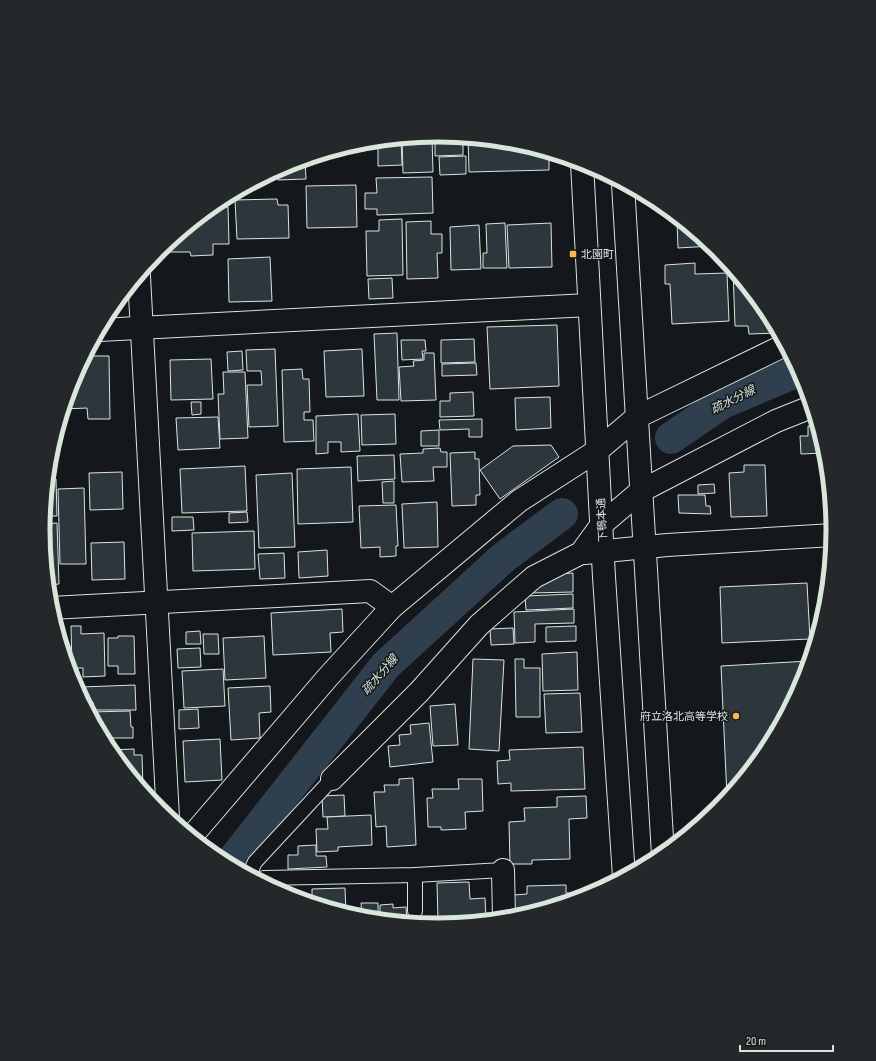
<svg xmlns="http://www.w3.org/2000/svg" width="876" height="1061" font-family="'Sofia Sans Condensed','Noto Sans JP',sans-serif">
<rect width="100%" height="100%" fill="#14181c"/>
<path fill="#24282b" stroke="#939e99" d="M 830,558 L 826,598 L 825,559 Z"/>
<g fill="none" stroke-linecap="round" stroke-linejoin="round">
<g stroke="#2f3f4d" stroke-width="32">
<path d="M 671,438 L 722,403 L 798,371"/>
<path d="M 229,865 L 386,665 L 503,558 L 562,514"/>
</g>
</g>
<g fill="#2c363c" stroke="#d8e6dc">
<path d="M 432,136 L 433,172 L 403,173 L 402,139 Z"/>
<path d="M 435,136 L 463,138 L 463,155 L 435,156 Z"/>
<path d="M 468,138 L 515,143 L 549,153 L 549,170 L 469,172 Z"/>
<path d="M 401,139 L 402,165 L 378,166 L 378,141 Z"/>
<path d="M 466,156 L 466,174 L 440,175 L 439,157 Z"/>
<path d="M 305,160 L 306,179 L 278,180 L 278,171 Z"/>
<path d="M 432,177 L 433,213 L 377,215 L 377,209 L 365,209 L 365,193 L 377,193 L 376,178 Z"/>
<path d="M 356,185 L 357,227 L 307,228 L 306,186 Z"/>
<path d="M 277,199 L 278,205 L 288,205 L 289,238 L 237,239 L 235,200 Z"/>
<path d="M 228,207 L 229,244 L 213,244 L 213,255 L 191,256 L 190,252 L 168,252 L 168,243 L 212,208 Z"/>
<path d="M 402,219 L 403,275 L 367,276 L 366,231 L 379,231 L 379,220 Z"/>
<path d="M 431,221 L 431,234 L 442,234 L 442,253 L 437,253 L 438,278 L 407,279 L 406,222 Z"/>
<path d="M 677,221 L 680,221 L 712,246 L 678,248 Z"/>
<path d="M 505,223 L 507,268 L 483,268 L 483,253 L 487,253 L 486,224 Z"/>
<path d="M 551,223 L 552,267 L 509,268 L 507,225 Z"/>
<path d="M 479,225 L 481,269 L 451,270 L 450,227 Z"/>
<path d="M 270,257 L 272,301 L 229,302 L 228,259 Z"/>
<path d="M 695,263 L 695,274 L 727,273 L 729,321 L 672,324 L 670,284 L 665,284 L 665,265 Z"/>
<path d="M 733,270 L 767,311 L 768,319 L 770,319 L 778,333 L 749,334 L 748,326 L 735,326 Z"/>
<path d="M 392,278 L 393,298 L 369,299 L 368,279 Z"/>
<path d="M 557,325 L 559,386 L 490,389 L 487,327 Z"/>
<path d="M 397,333 L 399,400 L 377,400 L 374,334 Z"/>
<path d="M 474,339 L 475,362 L 441,363 L 441,340 Z"/>
<path d="M 401,340 L 425,340 L 426,351 L 422,351 L 423,359 L 402,360 Z"/>
<path d="M 275,349 L 278,426 L 249,427 L 247,385 L 262,385 L 261,371 L 247,371 L 246,350 Z"/>
<path d="M 362,349 L 364,396 L 326,397 L 324,351 Z"/>
<path d="M 242,351 L 243,370 L 228,371 L 227,352 Z"/>
<path d="M 424,353 L 434,353 L 436,400 L 401,401 L 399,367 L 414,366 L 413,361 L 424,360 Z"/>
<path d="M 85,356 L 109,356 L 110,419 L 88,419 L 87,408 L 64,409 L 73,379 Z"/>
<path d="M 211,359 L 213,399 L 171,400 L 170,360 Z"/>
<path d="M 476,363 L 477,375 L 442,376 L 442,364 Z"/>
<path d="M 302,369 L 303,379 L 309,379 L 310,412 L 304,412 L 304,420 L 313,420 L 314,441 L 284,442 L 282,370 Z"/>
<path d="M 223,372 L 245,372 L 248,438 L 220,439 L 218,394 L 224,394 Z"/>
<path d="M 473,392 L 474,416 L 440,417 L 440,401 L 450,401 L 450,393 Z"/>
<path d="M 550,397 L 551,428 L 516,430 L 515,398 Z"/>
<path d="M 191,402 L 201,402 L 201,414 L 192,415 Z"/>
<path d="M 358,414 L 360,451 L 341,452 L 341,442 L 328,442 L 328,453 L 316,454 L 316,416 Z"/>
<path d="M 395,414 L 396,444 L 362,445 L 361,415 Z"/>
<path d="M 218,417 L 220,448 L 178,450 L 176,418 Z"/>
<path d="M 482,419 L 482,437 L 469,437 L 469,429 L 440,430 L 439,420 Z"/>
<path d="M 808,426 L 817,426 L 825,454 L 826,463 L 825,453 L 801,454 L 800,436 L 808,436 Z"/>
<path d="M 439,430 L 439,446 L 421,446 L 421,431 Z"/>
<path d="M 551,445 L 559,457 L 500,499 L 480,470 L 513,446 Z"/>
<path d="M 440,448 L 441,452 L 447,452 L 447,467 L 433,467 L 434,481 L 402,482 L 400,454 L 423,453 L 423,449 Z"/>
<path d="M 475,452 L 475,459 L 479,459 L 480,495 L 476,495 L 476,505 L 452,506 L 450,453 Z"/>
<path d="M 394,455 L 395,479 L 358,481 L 357,456 Z"/>
<path d="M 744,465 L 765,465 L 767,516 L 731,517 L 729,473 L 744,472 Z"/>
<path d="M 245,466 L 247,511 L 182,513 L 180,469 Z"/>
<path d="M 351,467 L 353,522 L 298,524 L 297,469 Z"/>
<path d="M 122,472 L 123,509 L 90,510 L 89,473 Z"/>
<path d="M 292,473 L 295,547 L 259,548 L 256,475 Z"/>
<path d="M 824,476 L 828,476 L 831,514 L 825,514 Z"/>
<path d="M 48,479 L 56,479 L 57,516 L 44,516 Z"/>
<path d="M 394,481 L 394,503 L 383,503 L 382,482 Z"/>
<path d="M 714,484 L 715,493 L 698,494 L 698,485 Z"/>
<path d="M 84,488 L 86,564 L 60,564 L 58,489 Z"/>
<path d="M 678,495 L 705,495 L 706,506 L 710,506 L 711,514 L 679,513 Z"/>
<path d="M 437,502 L 438,547 L 404,548 L 402,504 Z"/>
<path d="M 396,505 L 398,546 L 396,546 L 396,556 L 380,557 L 380,547 L 361,548 L 359,506 Z"/>
<path d="M 247,512 L 248,522 L 229,523 L 229,513 Z"/>
<path d="M 172,517 L 193,517 L 194,530 L 172,531 Z"/>
<path d="M 57,523 L 59,584 L 48,585 L 44,524 Z"/>
<path d="M 254,531 L 255,569 L 193,571 L 192,533 Z"/>
<path d="M 124,542 L 125,579 L 92,580 L 91,543 Z"/>
<path d="M 327,550 L 328,576 L 299,578 L 298,552 Z"/>
<path d="M 284,553 L 285,578 L 260,579 L 258,554 Z"/>
<path d="M 573,573 L 573,592 L 530,593 L 559,574 Z"/>
<path d="M 807,583 L 810,639 L 722,643 L 720,587 Z"/>
<path d="M 573,594 L 573,608 L 526,610 L 525,596 Z"/>
<path d="M 342,609 L 343,632 L 330,633 L 331,652 L 273,655 L 271,613 Z"/>
<path d="M 574,609 L 574,623 L 535,624 L 535,642 L 515,643 L 514,612 Z"/>
<path d="M 71,626 L 81,626 L 81,634 L 104,633 L 105,676 L 83,677 L 83,668 L 72,668 Z"/>
<path d="M 576,626 L 576,641 L 546,642 L 546,627 Z"/>
<path d="M 513,628 L 514,644 L 491,645 L 490,629 Z"/>
<path d="M 200,631 L 201,644 L 186,644 L 186,632 Z"/>
<path d="M 203,634 L 218,634 L 219,654 L 204,654 Z"/>
<path d="M 118,636 L 134,636 L 135,674 L 118,674 L 118,666 L 108,666 L 108,638 L 118,638 Z"/>
<path d="M 264,636 L 266,678 L 225,680 L 223,638 Z"/>
<path d="M 200,648 L 201,667 L 178,668 L 177,649 Z"/>
<path d="M 577,652 L 578,690 L 543,691 L 542,654 Z"/>
<path d="M 473,659 L 504,660 L 499,751 L 469,749 Z"/>
<path d="M 515,659 L 524,659 L 524,668 L 540,668 L 540,717 L 516,717 Z"/>
<path d="M 66,660 L 70,660 L 70,672 Z"/>
<path d="M 809,661 L 803,682 L 779,726 L 770,726 L 771,742 L 766,750 L 727,797 L 721,666 Z"/>
<path d="M 223,669 L 225,706 L 184,708 L 182,671 Z"/>
<path d="M 135,685 L 136,710 L 93,710 L 93,702 L 84,702 L 81,697 L 81,687 Z"/>
<path d="M 270,686 L 271,712 L 259,713 L 260,738 L 231,740 L 228,688 Z"/>
<path d="M 580,693 L 582,732 L 546,733 L 544,694 Z"/>
<path d="M 455,704 L 458,745 L 433,746 L 430,706 Z"/>
<path d="M 198,709 L 199,728 L 179,729 L 179,710 Z"/>
<path d="M 130,711 L 131,727 L 133,727 L 133,738 L 103,738 L 89,712 Z"/>
<path d="M 429,723 L 433,762 L 390,767 L 388,746 L 400,745 L 399,735 L 411,734 L 410,725 Z"/>
<path d="M 220,739 L 222,780 L 185,782 L 183,741 Z"/>
<path d="M 583,747 L 585,789 L 511,791 L 511,783 L 498,784 L 497,761 L 510,760 L 509,750 Z"/>
<path d="M 134,749 L 134,755 L 142,755 L 143,789 L 109,750 Z"/>
<path d="M 413,778 L 416,845 L 387,847 L 386,826 L 376,827 L 374,792 L 385,792 L 384,785 L 399,785 L 399,779 Z"/>
<path d="M 458,779 L 482,779 L 483,811 L 465,812 L 466,829 L 441,830 L 441,827 L 428,827 L 427,798 L 433,798 L 432,789 L 459,789 Z"/>
<path d="M 344,795 L 345,816 L 323,817 L 322,796 Z"/>
<path d="M 586,796 L 587,818 L 569,819 L 570,859 L 532,860 L 532,864 L 510,864 L 509,822 L 525,821 L 524,808 L 557,807 L 557,797 Z"/>
<path d="M 371,815 L 372,845 L 338,847 L 338,851 L 317,852 L 316,829 L 328,829 L 327,817 Z"/>
<path d="M 316,845 L 316,856 L 326,856 L 327,867 L 288,869 L 288,855 L 298,855 L 298,846 Z"/>
<path d="M 469,882 L 470,899 L 485,898 L 486,918 L 438,920 L 437,883 Z"/>
<path d="M 566,885 L 566,893 L 593,893 L 515,918 L 514,895 L 527,894 L 527,886 Z"/>
<path d="M 345,888 L 346,913 L 312,903 L 312,889 Z"/>
<path d="M 361,903 L 378,903 L 378,920 L 362,918 Z"/>
<path d="M 393,904 L 393,908 L 406,907 L 407,922 L 380,920 L 380,905 Z"/>
<path d="M 436,921 L 436,925 L 411,923 L 411,922 Z"/>
</g>
<g fill="none" stroke-linecap="round" stroke-linejoin="round">
<g stroke="#d8e6dc" stroke-width="16">
<g id="service">
<path d="M 249,875 L 255,862 L 332,779"/>
<path d="M 415,875 L 415,911"/>
<path d="M 258,880 L 264,878 L 415,875 L 503,870"/>
</g>
</g>
<g stroke="#d8e6dc" stroke-width="24">
<g id="minor">
<path d="M 139,276 L 168,818"/>
<path d="M 99,330 L 589,305"/>
<path d="M 585,553 L 667,545 L 833,535"/>
<path d="M 51,608 L 370,591 L 392,607"/>
<path d="M 332,779 L 419,692 L 479,625 L 534,577 L 581,553 L 602,524 L 641,491 L 776,421 L 811,407"/>
<path d="M 191,837 L 328,677 L 392,607 L 519,501 L 598,450 L 637,417 L 785,345"/>
<path d="M 503,870 L 504,919"/>
</g>
</g>
<g stroke="#d8e6dc" stroke-width="24">
<g id="primary">
<path d="M 582,163 L 604,577 L 624,877"/>
<path d="M 623,184 L 663,855"/>
</g>
</g>
<use href="#service" stroke="#14181c" stroke-width="14"/>
<use href="#minor" stroke="#14181c" stroke-width="22"/>
<use href="#primary" stroke="#14181c" stroke-width="22"/>
</g>
<g fill="#ffb74d" stroke="#14181c" stroke-width="1.5">
<rect x="569" y="250" width="8" height="8" rx="2"/>
<circle cx="736" cy="716" r="4"/>
</g>
<g text-anchor="middle" dominant-baseline="central" stroke-width="3" stroke-linejoin="round" paint-order="stroke">
<g font-size="11" fill="#d8e6dc" stroke="#14181c" text-anchor="start">
<text x="581" y="254">北園町</text>
<text x="728" y="716" text-anchor="end">府立洛北高等学校</text>
</g>
<g font-size="11" fill="#d8e6dc" stroke="#14181c">
<text transform="translate(602 520) rotate(-93)">下鴨本通</text>
</g>
<g font-size="12" font-style="italic" fill="#d8e6dc" stroke="#14181c">
<text transform="translate(733 400) rotate(-27)">疏水分線</text>
<text transform="translate(380 675) rotate(-49)">疏水分線</text>
</g>
</g>
<path d="M0 0H876V1061H0ZM50 530a388 388 0 1 1 776 0a388 388 0 1 1-776 0Z" fill="#24282b" fill-rule="evenodd"/>
<path fill="none" stroke="#d8e6dc" stroke-width="5" d="M50 530a388 388 0 1 1 776 0a388 388 0 1 1-776 0Z"/>
<path d="M740 1045v6h93v-6" fill="none" stroke="#d8e6dc" stroke-width="2"/>
<text x="746" y="1045" font-size="12" fill="#d8e6dc" stroke="#14181c" stroke-width="3" paint-order="stroke">20 m</text>
</svg>
